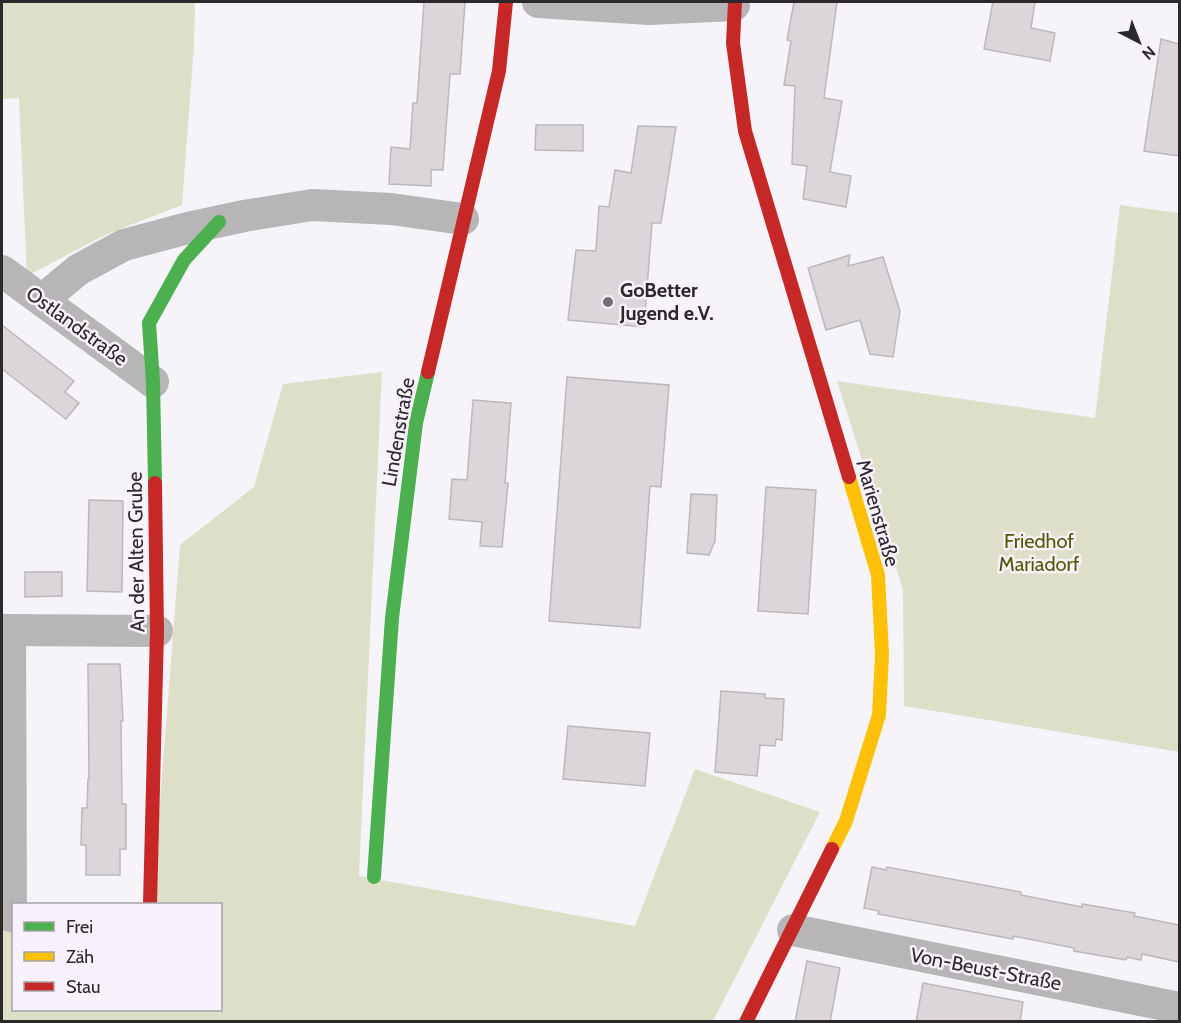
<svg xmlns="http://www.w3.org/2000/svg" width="1181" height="1023" font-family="Cabin,sans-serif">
<rect width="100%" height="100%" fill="#f7f4f9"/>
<g fill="#dddfc9">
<path d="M 2,2 L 195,2 L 194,45 L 182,205 L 105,235 L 27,276 L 19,98 L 2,99 Z"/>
<path d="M 1120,205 L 1179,213 L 1179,752 L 904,706 L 903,590 L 837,381 L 1095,418 Z"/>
<path d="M 382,372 L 359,876 L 635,926 L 695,769 L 820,812 L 713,1021 L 2,1021 L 2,917 L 13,917 L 14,1010 L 220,1010 L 220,904 L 152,904 L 180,545 L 254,487 L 283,384 Z"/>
</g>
<g fill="#dad6d9" stroke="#bbb8ba" stroke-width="1.5">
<path d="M 424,2 L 465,2 L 460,74 L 450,74 L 443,170 L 431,170 L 431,186 L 389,184 L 391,147 L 410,149 L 413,103 L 417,103 Z"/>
<path d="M 794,2 L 837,2 L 824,98 L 842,101 L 830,172 L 851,176 L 846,207 L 803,199 L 807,166 L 792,164 L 795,86 L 784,85 L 791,41 L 787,40 Z"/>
<path d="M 993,2 L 1035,2 L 1031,28 L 1055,33 L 1050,61 L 984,49 Z"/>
<path d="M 1161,39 L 1179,44 L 1179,156 L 1144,151 Z"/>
<path d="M 536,125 L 583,125 L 583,151 L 535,150 Z"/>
<path d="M 638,126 L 676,127 L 661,223 L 652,223 L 644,327 L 568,320 L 576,250 L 596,251 L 599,206 L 609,207 L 615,170 L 631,173 Z"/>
<path d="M 850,255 L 848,266 L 883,257 L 900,311 L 893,357 L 870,354 L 860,320 L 826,330 L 808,268 Z"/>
<path d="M 2,325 L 74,381 L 65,392 L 79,403 L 66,419 L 2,369 Z"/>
<path d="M 567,377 L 669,385 L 661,487 L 650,486 L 640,628 L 549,621 Z"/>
<path d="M 473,400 L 511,403 L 505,483 L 508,483 L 502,547 L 480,546 L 482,522 L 449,519 L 452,479 L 467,480 Z"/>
<path d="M 766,487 L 816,490 L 808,614 L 758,611 Z"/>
<path d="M 691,494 L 717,495 L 715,541 L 709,555 L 687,553 Z"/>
<path d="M 89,500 L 123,501 L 122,592 L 87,591 Z"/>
<path d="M 25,572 L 62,572 L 62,596 L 25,597 Z"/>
<path d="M 88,664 L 120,664 L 123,721 L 121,721 L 122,804 L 126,804 L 126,849 L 120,849 L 120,875 L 86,875 L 86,845 L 81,845 L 82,808 L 87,808 L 88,779 L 89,779 Z"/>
<path d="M 721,691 L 765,694 L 765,698 L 784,699 L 782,740 L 776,739 L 775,746 L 760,745 L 757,776 L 715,772 Z"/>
<path d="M 568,726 L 650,733 L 645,786 L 563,779 Z"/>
<path d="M 872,867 L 886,870 L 887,867 L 1021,892 L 1021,895 L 1082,907 L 1082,904 L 1135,913 L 1134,916 L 1179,925 L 1179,962 L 1142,954 L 1141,960 L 1127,957 L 1126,960 L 1074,951 L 1074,948 L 1013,936 L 1013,939 L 878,914 L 879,911 L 864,908 Z"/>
<path d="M 807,961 L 840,968 L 830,1022 L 795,1022 Z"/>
<path d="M 923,983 L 1023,1002 L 1020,1022 L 916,1022 Z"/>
</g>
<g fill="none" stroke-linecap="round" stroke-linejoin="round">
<g stroke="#b7b5b6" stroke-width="32">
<path d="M 538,2 L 649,9 L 734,5"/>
<path d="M 2,271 L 153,382"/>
<path d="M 42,300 L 78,270 L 124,245 L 188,228 L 244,216 L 312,205 L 391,209 L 463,219"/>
<path d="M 2,630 L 157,631"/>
<path d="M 10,630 L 11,916"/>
<path d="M 793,930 L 1180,1008"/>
</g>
<g stroke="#4caf50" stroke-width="14">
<path d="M 155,483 L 153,382 L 149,323 L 184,260 L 219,222"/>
<path d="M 374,877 L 392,618 L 416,423 L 428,372"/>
</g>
<path stroke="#ffc107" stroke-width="14" d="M 832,849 L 846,821 L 879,715 L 882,654 L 878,575 L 849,477"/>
<g stroke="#c62828" stroke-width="14">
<path d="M 735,2 L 733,43 L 745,131 L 849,477"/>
<path d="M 428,372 L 499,71 L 506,2"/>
<path d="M 150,904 L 157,631 L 155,483"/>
<path d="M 746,1022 L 832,849"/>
</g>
</g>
<circle fill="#727074" stroke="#f7f2fb" stroke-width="2" cx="608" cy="302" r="6"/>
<g text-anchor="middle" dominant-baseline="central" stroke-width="5" stroke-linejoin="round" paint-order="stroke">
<g font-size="20" font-weight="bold" fill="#2b292c" stroke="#f7f2fb" text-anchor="start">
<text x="620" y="290">GoBetter<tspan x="620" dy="23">Jugend e.V.</tspan></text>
</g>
<g font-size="20" fill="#2b292c" stroke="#f7f2fb">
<text transform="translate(77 326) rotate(36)">Ostlandstraße</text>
<text transform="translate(398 432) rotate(-80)">Lindenstraße</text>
<text transform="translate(878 513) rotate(74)">Marienstraße</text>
<text transform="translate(136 552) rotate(-91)">An der Alten Grube</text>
<text transform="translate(986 969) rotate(11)">Von-Beust-Straße</text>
</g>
<g font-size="20" fill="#515705" stroke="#f7f2fb">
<text x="1039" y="541">Friedhof<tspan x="1039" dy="23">Mariadorf</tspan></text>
</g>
</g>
<rect width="1181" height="1023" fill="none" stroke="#2b292c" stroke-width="6"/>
<rect x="12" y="903" width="210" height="108" fill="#f7f2fb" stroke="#a5a2a8" stroke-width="1.5"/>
<rect x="24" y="922" width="30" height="9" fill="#4caf50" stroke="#a5a2a8" stroke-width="1.5"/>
<text x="66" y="933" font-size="18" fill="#2b292c">Frei</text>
<rect x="24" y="952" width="30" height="9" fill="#ffc107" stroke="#a5a2a8" stroke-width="1.5"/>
<text x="66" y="963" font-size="18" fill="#2b292c">Zäh</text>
<rect x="24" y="982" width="30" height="9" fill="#c62828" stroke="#a5a2a8" stroke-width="1.5"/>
<text x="66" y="993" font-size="18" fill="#2b292c">Stau</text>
<g transform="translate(1139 42) rotate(138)" stroke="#f7f2fb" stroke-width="4.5" paint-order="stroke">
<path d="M0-4.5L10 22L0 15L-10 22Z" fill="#2b292c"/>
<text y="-9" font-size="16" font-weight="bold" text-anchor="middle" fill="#2b292c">N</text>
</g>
</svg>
